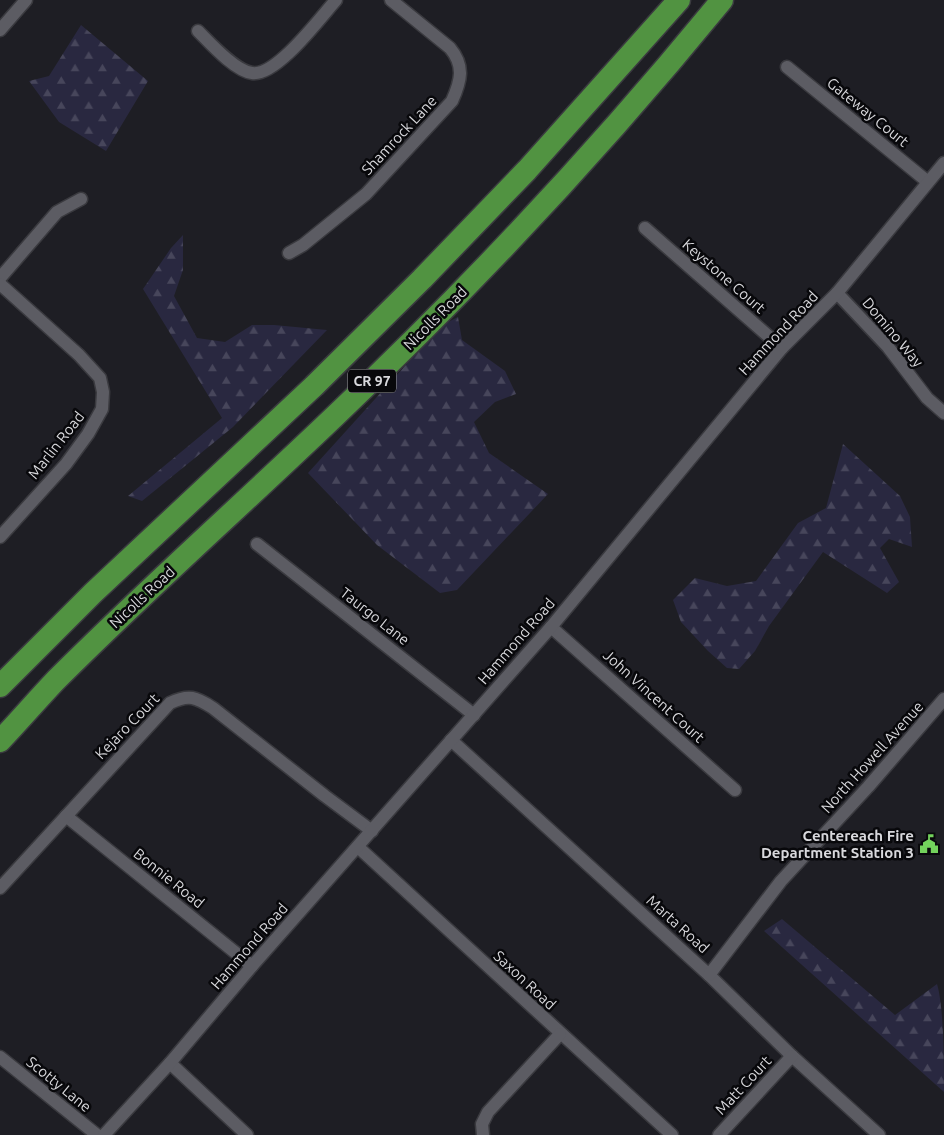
<svg xmlns="http://www.w3.org/2000/svg" width="944" height="1135" font-family="Ubuntu,sans-serif">
<defs>
<pattern id="forest-firs" width="22" height="20" patternUnits="userSpaceOnUse" patternTransform="scale(1.25)"><rect width="22" height="20" fill="#292840"/><path d="M5 1l3.5 6h-7zM16 11l3.5 6h-7z" fill="#47465b"/></pattern>
</defs>
<rect width="100%" height="100%" fill="#1e1e24"/>
<g fill="url(#forest-firs)">
<path d="M 81,25 L 148,81 L 106,151 L 59,122 L 29,81 L 49,76 Z"/>
<path d="M 183,235 L 183,270 L 174,296 L 197,338 L 225,342 L 252,325 L 274,325 L 327,330 L 233,427 L 142,501 L 128,496 L 222,418 L 143,289 L 171,248 Z"/>
<path d="M 458,317 L 462,340 L 505,371 L 516,394 L 495,402 L 474,422 L 489,453 L 548,494 L 457,590 L 440,593 L 377,545 L 308,473 L 442,325 Z"/>
<path d="M 843,444 L 900,496 L 910,517 L 912,547 L 889,539 L 880,548 L 899,582 L 887,593 L 823,552 L 769,626 L 755,651 L 739,669 L 727,668 L 708,651 L 681,622 L 673,600 L 695,578 L 727,586 L 756,581 L 798,523 L 826,508 Z"/>
<path d="M 782,919 L 895,1015 L 937,984 C 944,1007 944,1064 944,1092 L 764,931 Z"/>
</g>
<g fill="none" stroke-linecap="round" stroke-linejoin="round">
<g stroke="#3a3a3f" stroke-width="15">
<g id="street">
<path d="M 0,30 L 26,0"/>
<path d="M 198,31 C 210,43 235,71 252,73 C 276,77 320,18 336,0"/>
<path d="M 787,67 L 928,182"/>
<path d="M 645,228 L 782,348"/>
<path d="M 289,253 L 303,245 L 366,194 L 452,101 C 461,81 465,66 450,48 L 391,0"/>
<path d="M 0,278 L 57,212 L 81,199"/>
<path d="M 0,284 L 79,355 L 100,378 L 103,392 L 102,409 L 88,434 L 66,464 L 0,537"/>
<path d="M 837,293 L 888,347 L 927,398 L 944,413"/>
<path d="M 257,544 L 474,715"/>
<path d="M 551,627 L 735,790"/>
<path d="M 451,740 L 709,975 L 792,1056 L 879,1135"/>
<path d="M 66,816 L 252,966"/>
<path d="M 358,847 L 672,1135"/>
<path d="M 0,888 L 170,703 C 189,694 196,697 213,708 L 325,796 L 372,831"/>
<path d="M 709,975 L 781,881 L 868,787 L 944,699"/>
<path d="M 0,1057 L 97,1135"/>
<path d="M 170,1063 L 247,1135"/>
<path d="M 104,1135 L 170,1063 L 252,966 L 551,627 L 782,348 L 837,293 L 944,163"/>
<path d="M 483,1135 L 482,1124 L 488,1112 L 560,1034"/>
<path d="M 719,1135 L 792,1056"/>
</g>
</g>
<g stroke="#3a3a3f" stroke-width="25">
<g id="highway">
<path d="M 0,686 L 93,593 L 314,386 L 422,279 L 527,170 L 679,0"/>
<path d="M 0,741 C 19,721 37,700 56,680 C 147,589 243,504 336,415 C 473,285 602,147 722,0"/>
</g>
</g>
<use href="#street" stroke="#5c5c63" stroke-width="12"/>
<use href="#highway" stroke="#519341" stroke-width="22"/>
</g>
<defs>
<g id="civic-bare" transform="scale(1.5)"><path d="M-.6-6.5H3V-4.5H.6V-3L4-1V1h2V6H-6V1h2V-1L-.6-3ZM-1.2 2.5V6h2.4V2.5Z" fill="#73d25c" stroke="#08080b" stroke-width="2.5" paint-order="stroke"/></g>
</defs>
<g fill-rule="evenodd">
<use href="#civic-bare" x="929" y="844"/>
</g>
<g text-anchor="middle" dominant-baseline="central" stroke-width="5" stroke-linejoin="round" paint-order="stroke">
<rect fill="#08080b" stroke="#9a9a9d" stroke-width="1" x="348" y="369.5" width="48" height="23" rx="4"/>
<g font-size="14" font-weight="bold" fill="#d8d8dc">
<text x="372" y="381">CR 97</text>
</g>
<g font-size="15" fill="#d8d8dc" stroke="#08080b">
<text transform="translate(868 112) rotate(39)">Gateway Court</text>
<text transform="translate(399 135) rotate(-47)">Shamrock Lane</text>
<text transform="translate(724 276) rotate(41)">Keystone Court</text>
<text transform="translate(435 318) rotate(-45)">Nicolls Road</text>
<text transform="translate(893 332) rotate(50)">Domino Way</text>
<text transform="translate(778 333) rotate(-47)">Hammond Road</text>
<text transform="translate(56 445) rotate(-52)">Marlin Road</text>
<text transform="translate(142 597) rotate(-43)">Nicolls Road</text>
<text transform="translate(375 616) rotate(38)">Taurgo Lane</text>
<text transform="translate(516 641) rotate(-49)">Hammond Road</text>
<text transform="translate(654 696) rotate(42)">John Vincent Court</text>
<text transform="translate(127 726) rotate(-46)">Kejaro Court</text>
<text transform="translate(872 757) rotate(-48)">North Howell Avenue</text>
<text transform="translate(169 878) rotate(39)">Bonnie Road</text>
<text transform="translate(678 924) rotate(42)">Marta Road</text>
<text transform="translate(249 946) rotate(-49)">Hammond Road</text>
<text transform="translate(525 980) rotate(43)">Saxon Road</text>
<text transform="translate(59 1084) rotate(39)">Scotty Lane</text>
<text transform="translate(743 1085) rotate(-47)">Matt Court</text>
</g>
<g font-size="15" font-weight="bold" fill="#d8d8dc" stroke="#08080b" text-anchor="end">
<text x="914" y="835">Centereach Fire<tspan x="914" dy="17">Department Station 3</tspan></text>
</g>
</g>
</svg>
